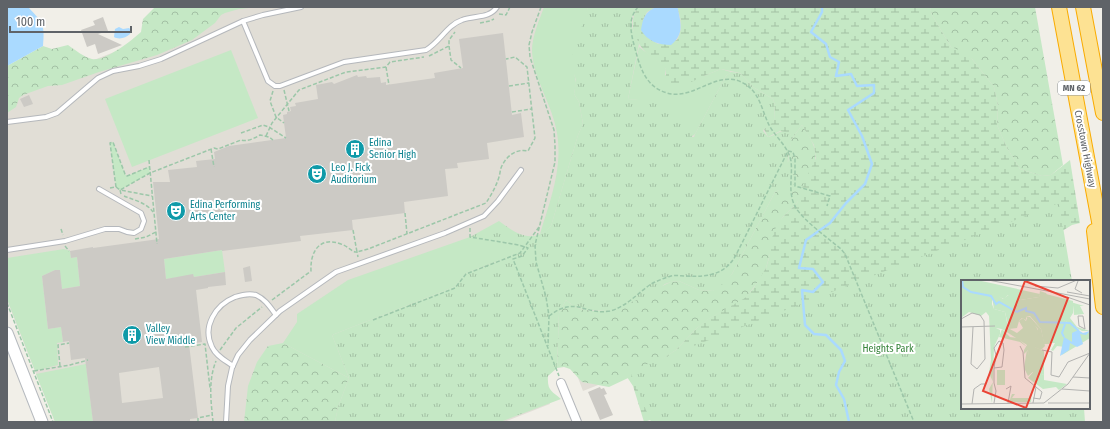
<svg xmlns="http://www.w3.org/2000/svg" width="1110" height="429" font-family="'Fira Sans Condensed',sans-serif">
<defs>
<pattern id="forest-crowns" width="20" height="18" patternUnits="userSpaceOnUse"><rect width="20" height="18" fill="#c5e8c5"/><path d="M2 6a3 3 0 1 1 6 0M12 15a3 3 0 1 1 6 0" fill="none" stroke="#a3c0a4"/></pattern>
<pattern id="wetland-marsh" width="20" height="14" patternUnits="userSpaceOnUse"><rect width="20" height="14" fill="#c5e8c5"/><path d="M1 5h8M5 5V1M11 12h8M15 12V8" fill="none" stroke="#a3c0a4"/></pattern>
<pattern id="park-tufts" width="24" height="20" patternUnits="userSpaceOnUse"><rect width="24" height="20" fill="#c5e8c5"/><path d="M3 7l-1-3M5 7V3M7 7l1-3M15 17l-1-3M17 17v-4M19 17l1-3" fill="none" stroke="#a3c0a4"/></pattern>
</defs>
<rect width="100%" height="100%" fill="#f1efe8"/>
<path fill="#e1ded6" d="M 229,7 L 1022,7 L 1059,203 L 583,391 L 570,357 L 536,370 L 550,404 L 504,422 L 55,422 L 7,300 L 7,94 Z"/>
<g fill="#c5e8c5">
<path d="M 544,7 L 588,7 L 574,72 L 576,83 L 574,94 L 579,102 L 583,124 L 578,135 L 551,226 L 546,231 L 540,234 C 550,201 563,168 557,133 C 553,106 533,78 532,51 C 532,36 539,21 544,7 Z"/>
<path d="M 639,47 L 664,66 L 666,69 L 665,75 L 704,76 L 721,69 L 731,72 L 726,76 L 695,134 L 691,137 L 649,101 L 628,99 Z"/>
<path d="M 231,50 L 258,118 L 132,167 L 105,99 Z"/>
<path d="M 113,142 L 125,174 L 127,176 L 149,167 L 150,173 L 120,190 L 116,187 L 110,143 Z"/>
<path d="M 470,237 L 519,245 L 511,256 L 466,273 L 454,287 L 332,335 L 349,378 L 283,343 L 297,322 L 297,314 L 348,280 Z"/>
<path d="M 64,249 L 70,251 L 71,258 L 77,257 L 80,286 L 62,289 L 59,270 L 55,270 L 42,276 L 48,329 L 61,327 L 63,342 L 57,343 L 58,365 L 35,371 L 7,299 L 7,258 Z"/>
<path d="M 222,250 L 225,272 L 194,277 L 193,275 L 166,279 L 164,259 Z"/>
<path d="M 86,364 L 93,422 L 55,422 L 36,374 Z"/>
</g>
<g fill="url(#forest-crowns)">
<path d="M 155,7 L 258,7 L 239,9 L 225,13 L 221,15 L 215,23 L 192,40 L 157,55 L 99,72 L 62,85 L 48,86 L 23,95 L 19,98 L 16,107 L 7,113 L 7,66 L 43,46 L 52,49 L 68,45 C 75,50 84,57 92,59 C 105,62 132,40 141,32 L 143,19 Z"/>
<path d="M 930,7 L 1035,7 L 1063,165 L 1051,175 L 1042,176 L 1020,169 L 1007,148 L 997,125 L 998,106 L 994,87 L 972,59 L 951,47 L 932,15 Z"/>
<path d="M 802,125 C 810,138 819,149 814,164 L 797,203 L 782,218 L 771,250 L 766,268 L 762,276 L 745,299 L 710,318 L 697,328 L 676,350 L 664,358 L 643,371 L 609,387 L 582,382 L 570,369 L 564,367 L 557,368 L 559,313 L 566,300 L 575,307 L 581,309 L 592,311 L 607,311 L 671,282 L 679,281 L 699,290 L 713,291 L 732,274 L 775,192 L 779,190 L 787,170 L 791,140 Z"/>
<path d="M 283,343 L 349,378 L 338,407 L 335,422 L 244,422 L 248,386 L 257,362 L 268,346 Z"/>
</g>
<path fill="url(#wetland-marsh)" d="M 638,7 L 656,7 L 647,12 L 643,20 L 650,39 L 658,44 L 677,40 C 683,31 681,17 677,7 L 930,7 L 932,15 L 951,47 L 962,51 L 972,59 L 994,87 L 998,106 L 997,125 L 1007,148 L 1020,169 L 1042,176 L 1051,175 L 1070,160 L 1080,223 L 1072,225 L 1062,231 L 1018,247 L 656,418 L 644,422 L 633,386 L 627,377 L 643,371 L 676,350 L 697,328 L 708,319 L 745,298 L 753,289 L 766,268 L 769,258 L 772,238 L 776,227 L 782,218 L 797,203 L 804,182 L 816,158 L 814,145 L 802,125 L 791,140 L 791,135 L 780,131 L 768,137 L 764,129 L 774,120 L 775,105 L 773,99 L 753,87 L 740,73 L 721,69 L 704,76 L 687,84 L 671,88 L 666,82 L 666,69 C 662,64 656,61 651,57 C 636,45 626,25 638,7 Z"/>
<g fill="url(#park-tufts)">
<path d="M 588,7 L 638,7 L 632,17 L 632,27 L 639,44 L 628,99 C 637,100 647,99 657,101 C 675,106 684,122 692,137 L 694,137 L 695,134 L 726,76 L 731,72 L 740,73 L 753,87 L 773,99 L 775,105 L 774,120 L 772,123 L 764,129 L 763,131 L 768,137 C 779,135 778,127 791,135 C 792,145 789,151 788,160 C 786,171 805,178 788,190 L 779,190 L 775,192 L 732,274 L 719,288 L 713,291 L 699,290 L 679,281 L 671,282 L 665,284 L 651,295 L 607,311 L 586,310 L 575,307 L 566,300 L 559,313 L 557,368 L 548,376 C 547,391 552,391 561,399 L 500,422 L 335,422 L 338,407 L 349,378 L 332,335 L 454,287 L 466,273 L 511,256 L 518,245 L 470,237 L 499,221 C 516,234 533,245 551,226 L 578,135 L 583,124 L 579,102 L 574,94 L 576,80 L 572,68 L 572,57 Z"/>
<path d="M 1059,203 L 1072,281 L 962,281 L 962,408 L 1084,408 L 1085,422 L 651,422 L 630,371 Z"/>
</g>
<g fill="#aadaff">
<path d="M 7,7 L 29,8 C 43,23 45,25 43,46 L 7,66 Z"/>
<path d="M 656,7 L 677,7 L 678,9 C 681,25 684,34 671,45 C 659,45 647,41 641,30 C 643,18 645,12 656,7 Z"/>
<path d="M 119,27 L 123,29 L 129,28 L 131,30 L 130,34 C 126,38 119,40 114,37 L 115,29 Z"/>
</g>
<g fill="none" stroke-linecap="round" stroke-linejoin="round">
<path stroke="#aadaff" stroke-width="2.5" d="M 822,7 L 822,12 L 811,32 L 826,44 L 830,57 L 839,62 L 836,76 L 851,74 L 857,86 L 874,85 L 874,93 L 848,110 L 862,136 L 872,164 L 865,184 L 846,203 L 830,223 L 806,240 L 799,268 L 813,269 L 823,282 L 813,292 L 802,290 L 805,325 L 814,334 L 826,335 L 841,350 L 845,361 L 839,372 L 836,385 L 844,399 L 849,422"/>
</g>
<g fill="#cccac5" fill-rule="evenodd">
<path d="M 103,17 L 108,31 L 98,34 L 122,45 L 98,54 L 95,44 L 87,47 L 81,30 L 95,25 L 93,21 Z"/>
<path d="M 503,33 L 512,115 L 521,113 L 524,137 L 487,143 L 489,159 L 457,163 L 458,168 L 445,169 L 448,196 L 404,202 L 405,213 L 352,220 L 353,230 L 300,236 L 301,241 L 222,251 L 222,250 L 164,259 L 166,279 L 193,274 L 194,277 L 225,272 L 226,285 L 208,287 L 208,288 L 196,290 L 202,342 L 189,344 L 198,418 L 190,419 L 190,422 L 93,422 L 85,358 L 71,360 L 69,341 L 63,342 L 61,327 L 48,329 L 42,276 L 55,270 L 60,270 L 62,289 L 80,286 L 77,257 L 71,258 L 70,251 L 93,247 L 93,248 L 159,239 L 153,182 L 170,182 L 168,170 L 197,167 L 196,161 L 215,159 L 214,152 L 229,146 L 286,138 L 283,115 L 287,114 L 287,112 L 291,111 L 290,107 L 296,106 L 295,103 L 318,99 L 316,85 L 332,82 L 334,84 L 357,75 L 358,77 L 366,76 L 367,78 L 380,77 L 381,83 L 386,82 L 386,85 L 435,78 L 434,73 L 463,68 L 459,39 ZM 159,367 L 163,398 L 122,403 L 119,373 Z"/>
<path d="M 29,95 L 33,104 L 24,107 L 20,99 Z"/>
<path d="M 250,266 L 252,281 L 245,282 L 243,268 Z"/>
<path d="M 600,387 L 601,389 L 604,388 L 607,394 L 604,395 L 613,415 L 600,420 L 588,392 Z"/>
</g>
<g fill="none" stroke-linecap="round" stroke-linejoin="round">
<g stroke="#b5b8bc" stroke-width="6">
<g id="lane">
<path d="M 243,21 L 268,81 L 275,86 L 280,86 L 344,62 L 426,50 C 440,42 447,25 462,20 C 475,15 489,19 497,7"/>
<path d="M 7,122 L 46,117 L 57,113 L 98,78 L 113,71 L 139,66 L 161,59 L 243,21 L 263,15 L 301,7"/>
<path d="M 7,250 L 65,241 L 105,229 L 119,229 L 127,232 L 134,233 L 141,229 L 144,221 L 141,213 L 99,189"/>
<path d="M 233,366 C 225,360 216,356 212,347 C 202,327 215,305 235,297 C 241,295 249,293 256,295 C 265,299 270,307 276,315"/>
<path d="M 226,422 L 228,386 L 232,368 L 238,355 L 250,340 L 280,311 L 336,272 L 445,233 L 484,216 L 498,201 L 521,170"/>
</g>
</g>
<g stroke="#b5b8bc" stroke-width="10">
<path id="street" d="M 561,383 L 577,422"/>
</g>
<g stroke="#b6babf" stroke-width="13">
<path id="secondary" d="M 7,333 L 42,422"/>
</g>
<g stroke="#f9ab00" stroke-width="16">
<g id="highway">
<path d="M 1059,7 L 1103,243"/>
<path d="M 1083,7 L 1103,113"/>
<path d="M 1094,231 L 1103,307"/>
</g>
</g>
<g stroke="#9cc7a9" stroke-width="1.5" stroke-dasharray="4 2" stroke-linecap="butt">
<path d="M 541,7 L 532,32 L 529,45 L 530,57 L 549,115 L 554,130 L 555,145 L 555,162 L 535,245 L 536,262 L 546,297 L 549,316 L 548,346"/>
<path d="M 638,7 C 629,18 630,27 633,41 C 639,63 643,86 667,93 C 695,101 718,67 745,84 C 760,93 762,111 769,125 C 776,138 788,146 791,161 C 793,177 787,193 796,208 C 804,221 829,239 841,249 L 845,254 L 914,422"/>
<path d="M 499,14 L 506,15 L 510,7"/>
<path d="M 480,23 L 490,21 L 494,19"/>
<path d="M 449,46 L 451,60 L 461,68"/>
<path d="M 429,56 L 449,46 L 449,40 L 455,32"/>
<path d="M 386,67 L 389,85"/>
<path d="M 509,86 L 529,83"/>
<path d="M 284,90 L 289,111"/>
<path d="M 273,91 L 270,101 L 276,117 L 284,123"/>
<path d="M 512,112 L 531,109"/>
<path d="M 241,133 L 263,125 L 269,127 L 286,138"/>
<path d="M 266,136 L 272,123 L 299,90 L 346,72 L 386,67 L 390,62 L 424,57"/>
<path d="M 211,149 L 214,167"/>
<path d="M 149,160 L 157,244"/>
<path d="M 116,187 L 110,143 L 113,142 L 125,174 L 127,176 L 149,167"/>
<path d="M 110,188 L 116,187 L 120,190 L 150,173 L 214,148 L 218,149 L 241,140 C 247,142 255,138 260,135 L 269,137 L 273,140"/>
<path d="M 121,194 L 120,190 L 152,196"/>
<path d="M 124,196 C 134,200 147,203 153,212"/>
<path d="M 405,213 L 407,234"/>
<path d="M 470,228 L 470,237 L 519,245 L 528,248 L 522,256 L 513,259 L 559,376"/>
<path d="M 61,229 L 63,235"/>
<path d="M 353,230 L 357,252 L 368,249 L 486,203 C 491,195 496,187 499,177 C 500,174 500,171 501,168 C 505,157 516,148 528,151 L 535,138 L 527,67 L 515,57 L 506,59"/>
<path d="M 135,239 L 146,237 L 156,232"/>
<path d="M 65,246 L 69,251"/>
<path d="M 272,300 L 311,271 C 310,251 320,236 341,244 C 347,246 350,250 355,252 L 357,252 L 358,257"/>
<path d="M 7,303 L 53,422"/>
<path d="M 549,316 C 576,295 585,316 610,311 C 626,307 638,293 651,284 C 657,281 664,278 671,276 C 676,275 681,276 686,276 C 708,277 725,275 736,255 L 788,151 L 793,152 L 795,159 L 795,186 L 830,196 L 827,206"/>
<path d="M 373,320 L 455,288 L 466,274 L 520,253 L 539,227"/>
<path d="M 185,347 L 205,344 L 210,388"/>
<path d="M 220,350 L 236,328 L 262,307"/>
<path d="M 60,366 L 58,345 L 69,343"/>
<path d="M 34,371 L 70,365 L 88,360"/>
<path d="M 198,422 L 198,418 L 212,415"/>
<path d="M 213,422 C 211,401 208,381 216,361"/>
</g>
<use href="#lane" stroke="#fff" stroke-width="4"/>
<use href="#street" stroke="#fff" stroke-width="8"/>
<use href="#secondary" stroke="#fff" stroke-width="11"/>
<use href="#highway" stroke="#fde293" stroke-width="14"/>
</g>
<defs>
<g id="building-disc" transform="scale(1)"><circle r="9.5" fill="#0f9aa8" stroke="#fff"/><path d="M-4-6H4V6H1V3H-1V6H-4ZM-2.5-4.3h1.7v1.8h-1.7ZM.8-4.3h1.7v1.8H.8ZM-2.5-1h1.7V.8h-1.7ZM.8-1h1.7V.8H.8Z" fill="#fff"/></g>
<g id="theatre-disc" transform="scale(1)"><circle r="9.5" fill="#0f9aa8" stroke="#fff"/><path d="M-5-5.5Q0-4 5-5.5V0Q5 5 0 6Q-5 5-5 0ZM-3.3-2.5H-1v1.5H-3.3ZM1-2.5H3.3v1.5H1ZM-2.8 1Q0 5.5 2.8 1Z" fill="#fff"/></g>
</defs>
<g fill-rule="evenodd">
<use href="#building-disc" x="355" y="149"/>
<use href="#theatre-disc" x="317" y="174"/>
<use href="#theatre-disc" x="176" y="211"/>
<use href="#building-disc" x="132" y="335"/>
</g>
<g text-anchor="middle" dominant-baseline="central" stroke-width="4" stroke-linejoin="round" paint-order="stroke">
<rect fill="#fff" stroke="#8f9295" stroke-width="1" x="1058" y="81" width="32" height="14" rx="3"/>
<g font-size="9" font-weight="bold" fill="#5f6368">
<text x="1074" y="88">MN 62</text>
</g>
<g font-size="10" fill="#0d838f" stroke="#fff" text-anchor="start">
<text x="369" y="143">Edina<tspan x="369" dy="12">Senior High</tspan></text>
<text x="331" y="168">Leo J. Fick<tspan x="331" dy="12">Auditorium</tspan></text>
<text x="190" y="205">Edina Performing<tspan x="190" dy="12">Arts Center</tspan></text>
<text x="146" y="329">Valley<tspan x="146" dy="12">View Middle</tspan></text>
</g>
<g font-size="10" fill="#5f6368" stroke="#fff">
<text transform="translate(1085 149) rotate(79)">Crosstown Highway</text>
</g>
<g font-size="10" fill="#348238" stroke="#fff">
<text x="888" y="349">Heights Park</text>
</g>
</g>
<g transform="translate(961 280)">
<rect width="129" height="129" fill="#f1efe8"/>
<path d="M 112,25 L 119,26 L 123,34 L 113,35 ZM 41,49 L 49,57 L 57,58 L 66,67 L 59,62 L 38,57 ZM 66,69 L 73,91 L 67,96 L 63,88 ZM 36,90 L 44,90 L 44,105 L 36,105 ZM 71,109 L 70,122 L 48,122 L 51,114 L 54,114 L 51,118 L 68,118 Z" fill="#c5e8c5"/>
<path d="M 0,0 L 16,0 L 79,14 L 78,17 L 59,20 L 47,15 L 43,19 ZM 85,14 L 112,21 L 112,33 L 109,38 L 116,47 L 129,51 L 121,51 L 101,39 ZM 30,22 L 33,29 L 44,32 L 45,37 L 35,37 L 35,48 L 39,50 L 39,54 L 33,67 L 31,123 L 28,109 L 32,102 L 28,93 L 30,80 L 28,35 ZM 65,37 L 69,37 L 80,49 L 84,66 L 80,70 L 73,67 L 77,49 ZM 73,91 L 83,95 L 83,100 L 106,104 L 98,110 L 95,107 L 82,109 L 67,98 Z" fill="#c5e8c5"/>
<path d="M 21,10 L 34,13 L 42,19 L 49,14 L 59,20 L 78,17 L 79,11 L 85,13 L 102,39 L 117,50 L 100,64 L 88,60 L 88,64 L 83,64 L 80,49 L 69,36 L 65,37 L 65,40 L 61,38 L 58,41 L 56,48 L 48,49 L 44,32 L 33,29 L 31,17 Z" fill="#c5e8c5"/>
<path d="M 0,0 L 31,5 L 31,40 L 25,32 L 20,36 L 8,32 L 0,38 ZM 83,14 L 123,26 L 105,26 L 101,42 L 110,44 L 122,54 L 129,52 L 129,58 L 101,75 L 104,67 L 96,66 L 92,71 L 90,70 L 94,63 L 83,63 ZM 35,36 L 45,37 L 47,48 L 56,53 L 62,48 L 58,41 L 62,38 L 65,41 L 66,38 L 71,40 L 78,52 L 74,67 L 83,71 L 83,95 L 68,91 L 67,70 L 63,74 L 63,70 L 66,65 L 41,49 L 35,48 Z" fill="#c5e8c5"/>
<path d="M 117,50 L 122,53 L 129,51 L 125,55 L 119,54 L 122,64 L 116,67 L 109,63 L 108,70 L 99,76 L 103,57 L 111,62 L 111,53 Z" fill="#aadaff"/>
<path fill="none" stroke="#aadaff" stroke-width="2" d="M 1,0 L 2,7 L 10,12 L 30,16 L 35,24 L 38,22 L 56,32 L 65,28 L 65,31 L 73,33 L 79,42 L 109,43 L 118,51M 103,57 L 101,53 L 104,44"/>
<path fill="none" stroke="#b3b3b1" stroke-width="1" d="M 27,0 L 129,19M 117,1 L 114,9 L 121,13M 74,6 L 97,8 L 116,0M 106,12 L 129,16M 106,17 L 129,25M 117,36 L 122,36 L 124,49 L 118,46 ZM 0,39 L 11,33 L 19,35 L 23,41 L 24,79 L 16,89 L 10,84 L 12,47M 0,47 L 34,46M 59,66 L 62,72 L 64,98 L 75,107 L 72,123M 81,70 L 91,72 L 90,95 L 98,97 L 107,82 L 129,73M 112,97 L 129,98M 45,109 L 50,106 L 47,123M 101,109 L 129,111M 72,118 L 79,119 L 81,112 L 75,107M 33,123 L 35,111 L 33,103 L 33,88 L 35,75 L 33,68 L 38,61 L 42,63 L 43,70 L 41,87 L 33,88M 87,123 L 129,123M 0,124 L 83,123 L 107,104 L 129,73M 11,124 L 13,109 L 20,104 L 25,104"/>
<path fill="#ea4335" fill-opacity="0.15" stroke="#ea4335" stroke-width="2" d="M 64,1 L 107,18 L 65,128 L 22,111 Z"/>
<rect width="129" height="129" fill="none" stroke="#5f6368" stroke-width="2"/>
</g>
<rect width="1110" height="429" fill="none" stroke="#5f6368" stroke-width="16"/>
<path d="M10 26v6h121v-6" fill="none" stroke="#5f6368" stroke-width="2"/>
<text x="16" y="26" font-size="12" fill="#5f6368" stroke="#ffffff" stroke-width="3" paint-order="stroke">100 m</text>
</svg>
